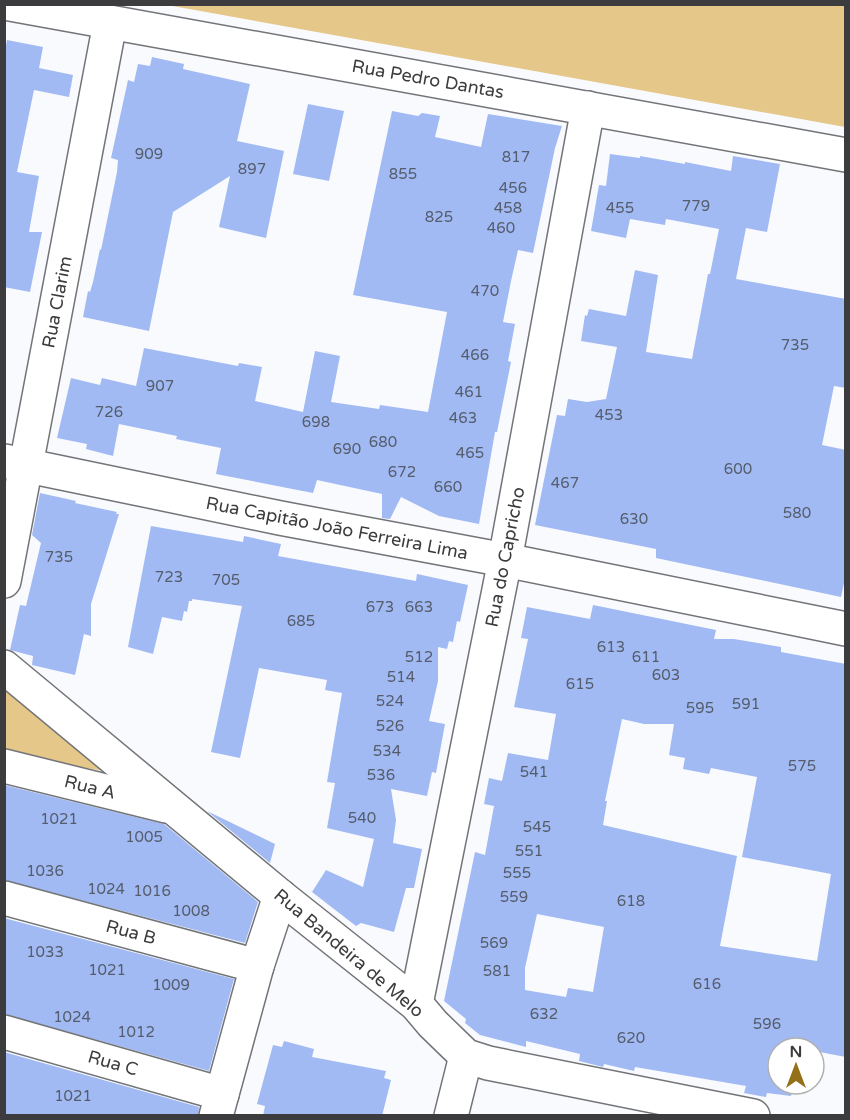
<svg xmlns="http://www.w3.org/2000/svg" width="850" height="1120" font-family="'Varela Round',sans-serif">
<rect width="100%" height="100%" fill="#f9fafe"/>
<g fill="#e5c789">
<path d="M 167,5 L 845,5 L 845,127 Z"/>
<path d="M 5,690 L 104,771 L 5,754 Z"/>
</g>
<g fill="#a1baf3" fill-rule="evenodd">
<path d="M 7,40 L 43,47 L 39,68 L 73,75 L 69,97 L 34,90 L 17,172 L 39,176 L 29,232 L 42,232 L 30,292 L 4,287 L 4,56 Z"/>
<path d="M 152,57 L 184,64 L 183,69 L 250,84 L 237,141 L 284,151 L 266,238 L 219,227 L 230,176 L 173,212 L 149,331 L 83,317 L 88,291 L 90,292 L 93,282 L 100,249 L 101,250 L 117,172 L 118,160 L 111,158 L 128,80 L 134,82 L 138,64 L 150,66 Z"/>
<path d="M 308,104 L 344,111 L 329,181 L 293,174 Z"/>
<path d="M 392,111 L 418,116 L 422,113 L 440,116 L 435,137 L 481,147 L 488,114 L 562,126 L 555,148 L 533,253 L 518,250 L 511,281 L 503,322 L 515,324 L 508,361 L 511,362 L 497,432 L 495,432 L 479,524 L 439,516 L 401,497 L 390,519 L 382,518 L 382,494 L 317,480 L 313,493 L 216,474 L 221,448 L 176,439 L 177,436 L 119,424 L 113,456 L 86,449 L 87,444 L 57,438 L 71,378 L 100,385 L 102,378 L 136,386 L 144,348 L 238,366 L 239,363 L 262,367 L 255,401 L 303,412 L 315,351 L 340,356 L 331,402 L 379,409 L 380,405 L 428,412 L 447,312 L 353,295 Z"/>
<path d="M 610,154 L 640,158 L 640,156 L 685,164 L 685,162 L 731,171 L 733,156 L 780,164 L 767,232 L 746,228 L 736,279 L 846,299 L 846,388 L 834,386 L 822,445 L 846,450 L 846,574 L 841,597 L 656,558 L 656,549 L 535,525 L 557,415 L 565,416 L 568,399 L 587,402 L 606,399 L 617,347 L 581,341 L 585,315 L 587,316 L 589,309 L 626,316 L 635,270 L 658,275 L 646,352 L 692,359 L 708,274 L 710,274 L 719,229 L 666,219 L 665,225 L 630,219 L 626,238 L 591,231 L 599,185 L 606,186 Z"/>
<path d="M 40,493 L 76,501 L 75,503 L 117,512 L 116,514 L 119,514 L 91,604 L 91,636 L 84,634 L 75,675 L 32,665 L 33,656 L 10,650 L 20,605 L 26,606 L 41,543 L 32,535 Z"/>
<path d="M 151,526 L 243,542 L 244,536 L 281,544 L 278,556 L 416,581 L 417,574 L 468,585 L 460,622 L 457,621 L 453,642 L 449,641 L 447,649 L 438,647 L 438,681 L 429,721 L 445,724 L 436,773 L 432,772 L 427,796 L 391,789 L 396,820 L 393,843 L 422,849 L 414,888 L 406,888 L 394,932 L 361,923 L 356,926 L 312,892 L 326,870 L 363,887 L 374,839 L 327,828 L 335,783 L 327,782 L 342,693 L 325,690 L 327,680 L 259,668 L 240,758 L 211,752 L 242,606 L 192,599 L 192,601 L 189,601 L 187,612 L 184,611 L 182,621 L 162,617 L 153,654 L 128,647 Z"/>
<path d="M 593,605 L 716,630 L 714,639 L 734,639 L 781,647 L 781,652 L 846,664 L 846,1057 L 814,1051 L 814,1048 L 778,1048 L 778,1084 L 794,1084 L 791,1096 L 767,1093 L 766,1097 L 744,1093 L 746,1086 L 635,1067 L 634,1071 L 604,1064 L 603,1067 L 579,1061 L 580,1054 L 526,1041 L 526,1047 L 480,1035 L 465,1023 L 466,1019 L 444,1001 L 475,852 L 485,855 L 494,806 L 484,804 L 489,778 L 502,781 L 508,753 L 548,760 L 556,714 L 514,707 L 528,639 L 521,638 L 527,607 L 590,619 ZM 622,719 L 644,724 L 674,724 L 669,755 L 685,758 L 683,769 L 709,774 L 711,768 L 757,777 L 742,857 L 831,874 L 817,961 L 720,946 L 737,856 L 603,825 L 607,801 L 605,801 ZM 537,914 L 604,927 L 593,992 L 568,988 L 566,997 L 525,990 L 525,968 Z"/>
<path d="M 4,785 L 164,824 L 258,902 L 245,943 L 4,880 Z"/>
<path d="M 207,811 L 275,844 L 270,863 Z"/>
<path d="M 4,918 L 234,979 L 209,1071 L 4,1014 L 6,968 L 4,968 Z"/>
<path d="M 284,1041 L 314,1049 L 312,1057 L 386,1071 L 384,1078 L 391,1080 L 382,1116 L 263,1116 L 265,1106 L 257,1104 L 273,1045 L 282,1047 Z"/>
<path d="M 4,1052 L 199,1107 L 198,1116 L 4,1116 Z"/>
</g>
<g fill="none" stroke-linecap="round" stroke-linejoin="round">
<g stroke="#727477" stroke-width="36">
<g id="minor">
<path d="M 4,461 L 280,518 L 505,560 L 846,629"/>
<path d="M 4,581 L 110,23"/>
<path d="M 4,667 L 280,896 L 416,1004 L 433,1024 L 466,1056 L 488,1063 L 753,1116"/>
<path d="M 4,766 L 166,806"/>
<path d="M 4,898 L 257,966"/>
<path d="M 416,1004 L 505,560 L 588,108"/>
<path d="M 4,1032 L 222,1094"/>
<path d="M 216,1116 L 257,966 L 280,896"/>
<path d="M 451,1116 L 466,1056"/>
</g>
</g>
<g stroke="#727477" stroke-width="36">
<path id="major" d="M 10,4 L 846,155"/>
</g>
<use href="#minor" stroke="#fff" stroke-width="33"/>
<use href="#major" stroke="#fff" stroke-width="33"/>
</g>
<g text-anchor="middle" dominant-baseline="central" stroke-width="5" stroke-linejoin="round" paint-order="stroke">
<g font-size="15" fill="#555c6b">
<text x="149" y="154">909</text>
<text x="516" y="157">817</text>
<text x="252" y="169">897</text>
<text x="403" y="174">855</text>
<text x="513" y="188">456</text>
<text x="696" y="206">779</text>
<text x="508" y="208">458</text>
<text x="620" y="208">455</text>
<text x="439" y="217">825</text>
<text x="501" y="228">460</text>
<text x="485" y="291">470</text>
<text x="795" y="345">735</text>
<text x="475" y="355">466</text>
<text x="160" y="386">907</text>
<text x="469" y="392">461</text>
<text x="109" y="412">726</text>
<text x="609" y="415">453</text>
<text x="463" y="418">463</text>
<text x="316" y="422">698</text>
<text x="383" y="442">680</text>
<text x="347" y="449">690</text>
<text x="470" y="453">465</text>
<text x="738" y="469">600</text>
<text x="402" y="472">672</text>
<text x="565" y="483">467</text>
<text x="448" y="487">660</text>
<text x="797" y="513">580</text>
<text x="634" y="519">630</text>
<text x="59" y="557">735</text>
<text x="169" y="577">723</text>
<text x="226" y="580">705</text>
<text x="380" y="607">673</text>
<text x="419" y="607">663</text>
<text x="301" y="621">685</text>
<text x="611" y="647">613</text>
<text x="419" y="657">512</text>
<text x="646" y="657">611</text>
<text x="666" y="675">603</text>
<text x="401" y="677">514</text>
<text x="580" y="684">615</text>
<text x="390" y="701">524</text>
<text x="746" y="704">591</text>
<text x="700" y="708">595</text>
<text x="390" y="726">526</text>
<text x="387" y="751">534</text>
<text x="802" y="766">575</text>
<text x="534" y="772">541</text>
<text x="381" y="775">536</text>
<text x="362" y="818">540</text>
<text x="59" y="819">1021</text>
<text x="537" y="827">545</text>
<text x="144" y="837">1005</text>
<text x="529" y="851">551</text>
<text x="45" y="871">1036</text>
<text x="517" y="873">555</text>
<text x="106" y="889">1024</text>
<text x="152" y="891">1016</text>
<text x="514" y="897">559</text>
<text x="631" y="901">618</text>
<text x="191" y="911">1008</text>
<text x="494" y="943">569</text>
<text x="45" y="952">1033</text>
<text x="107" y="970">1021</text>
<text x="497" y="971">581</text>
<text x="707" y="984">616</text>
<text x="171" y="985">1009</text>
<text x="544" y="1014">632</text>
<text x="72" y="1017">1024</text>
<text x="767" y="1024">596</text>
<text x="136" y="1032">1012</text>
<text x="631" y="1038">620</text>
<text x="73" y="1096">1021</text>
</g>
<g font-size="18" fill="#3c3c3e" stroke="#fff">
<text transform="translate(428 79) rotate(10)">Rua Pedro Dantas</text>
<text transform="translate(57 302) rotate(-79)">Rua Clarim</text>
<text transform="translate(337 528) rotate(11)">Rua Capitão João Ferreira Lima</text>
<text transform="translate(505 557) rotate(-79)">Rua do Capricho</text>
<text transform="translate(90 787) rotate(14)">Rua A</text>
<text transform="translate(131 932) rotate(15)">Rua B</text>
<text transform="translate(349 953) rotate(40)">Rua Bandeira de Melo</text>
<text transform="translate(113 1063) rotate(16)">Rua C</text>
</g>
</g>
<rect width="850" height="1120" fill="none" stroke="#3c3c3e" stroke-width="12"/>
<g transform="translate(796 1066)"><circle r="28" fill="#ffffff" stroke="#b1b1b2" stroke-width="1.5"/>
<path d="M0-4.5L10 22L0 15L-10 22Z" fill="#947119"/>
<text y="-9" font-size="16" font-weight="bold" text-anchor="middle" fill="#3c3c3e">N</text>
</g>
</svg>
